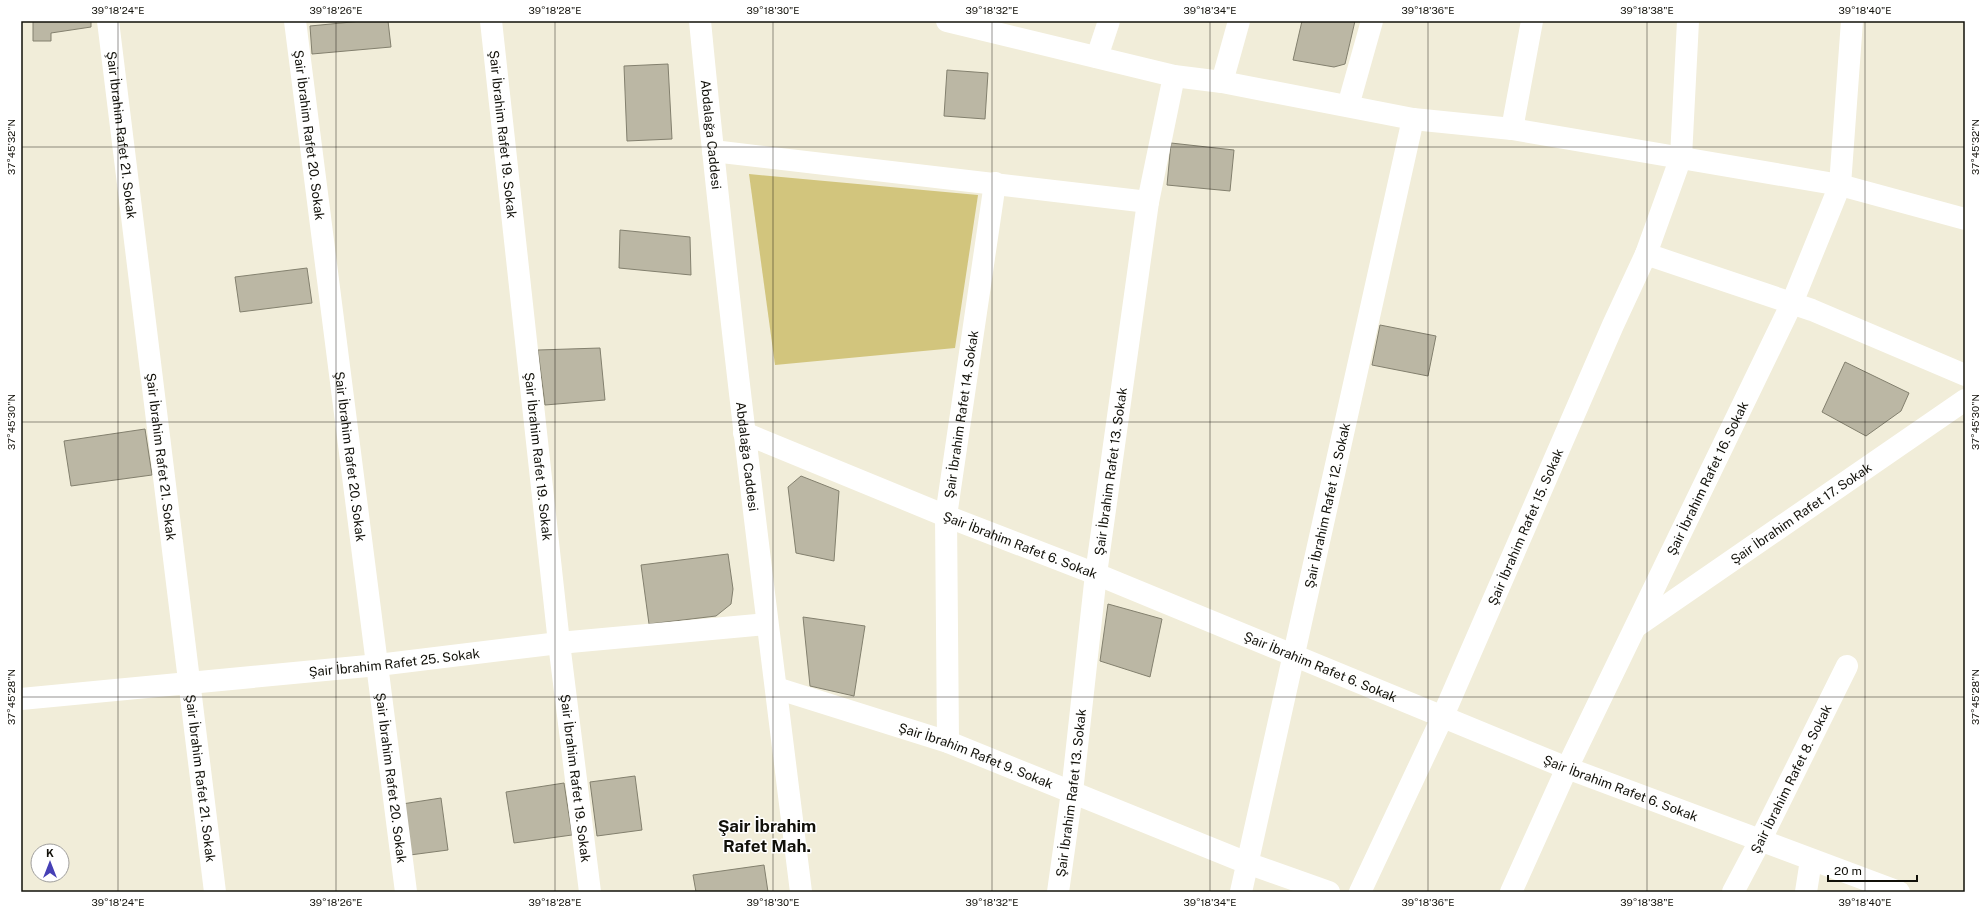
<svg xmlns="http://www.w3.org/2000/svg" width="1986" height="913" font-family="'Public Sans',sans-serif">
<rect width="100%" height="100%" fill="#f1edd9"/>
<path fill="#d2c57d" d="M 749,174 L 978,195 L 955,348 L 775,365 Z"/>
<g fill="#bbb7a4" stroke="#83806e">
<path d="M 33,21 L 91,21 L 91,27 L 51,33 L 51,41 L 33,41 Z"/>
<path d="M 362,21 L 388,21 L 391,47 L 312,54 L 310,26 Z"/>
<path d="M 1302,21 L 1355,21 L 1345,64 L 1334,67 L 1293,60 Z"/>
<path d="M 668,64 L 672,139 L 627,141 L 624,66 Z"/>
<path d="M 947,70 L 988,73 L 985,119 L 944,116 Z"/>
<path d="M 1171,143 L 1234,150 L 1230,191 L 1167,185 Z"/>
<path d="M 620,230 L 690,237 L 691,275 L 619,268 Z"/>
<path d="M 307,268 L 312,303 L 240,312 L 235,277 Z"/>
<path d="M 1380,325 L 1436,336 L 1428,376 L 1372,365 Z"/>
<path d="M 600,348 L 605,400 L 545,405 L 538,350 Z"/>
<path d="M 1845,362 L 1909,393 L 1901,411 L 1866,436 L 1822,412 Z"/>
<path d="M 145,429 L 152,475 L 71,486 L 64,441 Z"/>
<path d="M 801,476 L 839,491 L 834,561 L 796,553 L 788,487 Z"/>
<path d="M 728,554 L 733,589 L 731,604 L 716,616 L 649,624 L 641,565 Z"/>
<path d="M 1108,604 L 1162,619 L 1150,677 L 1100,661 Z"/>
<path d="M 803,617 L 865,626 L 854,696 L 810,686 Z"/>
<path d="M 635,776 L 642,830 L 597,836 L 590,782 Z"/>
<path d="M 564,783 L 572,835 L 514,843 L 506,792 Z"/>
<path d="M 441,798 L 448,850 L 410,855 L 402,804 Z"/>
<path d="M 764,865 L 768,892 L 696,892 L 693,875 Z"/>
</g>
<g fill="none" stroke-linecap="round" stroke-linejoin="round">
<g stroke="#fff" stroke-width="22">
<path id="s1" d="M 108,21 L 215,892"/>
<path id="s2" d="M 295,21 L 406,892"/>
<path id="s3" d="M 491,21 L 559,643 L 590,892"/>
<path d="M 1097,57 L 1109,21"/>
<path d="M 1222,82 L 1239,21"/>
<path d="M 1348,106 L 1372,21"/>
<path d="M 1512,129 L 1532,21"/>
<path d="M 713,151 L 1148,202"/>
<path d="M 1646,254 L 1812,310 L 1965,375"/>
<path id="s4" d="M 744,433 L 946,516 L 1096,574 L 1567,768 L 1899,892"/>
<path id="s5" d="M 1637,626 L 1965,400"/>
<path id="s6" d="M 776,688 L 948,742 L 1247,863 L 1329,892"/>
<path id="s7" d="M 21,699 L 378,665 L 559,643 L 767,624"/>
<path id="s8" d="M 948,742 L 946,516 L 995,183"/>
<path id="s9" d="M 1058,892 L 1072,792 L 1096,574 L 1148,202 L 1174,76"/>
<path id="s10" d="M 1241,892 L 1413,119"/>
<path id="s11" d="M 1360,892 L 1442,718 L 1613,325 L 1646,254 L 1681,157 L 1688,21"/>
<path id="s12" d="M 1511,892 L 1567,768 L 1792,303 L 1840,185 L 1852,21"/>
<path id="s13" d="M 1733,892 L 1760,841 L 1847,666"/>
<path d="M 1806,892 L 1811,860"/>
</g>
<g stroke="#fff" stroke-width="22">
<path id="s14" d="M 700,21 C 728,312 765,602 801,892"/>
<path d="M 947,21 L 1174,76 L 1222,82 L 1413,119 L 1512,129 L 1840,185 L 1965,219"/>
</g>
</g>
<path fill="none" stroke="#111009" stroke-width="1" stroke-opacity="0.45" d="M 118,21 L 118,892M 336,21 L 336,892M 555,21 L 555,892M 773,21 L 773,892M 992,21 L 992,892M 1210,21 L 1210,892M 1428,21 L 1428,892M 1647,21 L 1647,892M 1865,21 L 1865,892M 21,147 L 1965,147M 21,422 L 1965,422M 21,697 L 1965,697"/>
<g text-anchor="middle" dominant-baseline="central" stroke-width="3" stroke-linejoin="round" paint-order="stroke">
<g font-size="13" fill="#111009" stroke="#fff">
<text stroke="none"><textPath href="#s1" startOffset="115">Şair İbrahim Rafet 21. Sokak</textPath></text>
<text stroke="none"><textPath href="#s2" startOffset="115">Şair İbrahim Rafet 20. Sokak</textPath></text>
<text stroke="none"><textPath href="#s3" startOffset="114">Şair İbrahim Rafet 19. Sokak</textPath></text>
<text stroke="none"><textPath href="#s14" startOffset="114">Abdalağa Caddesi</textPath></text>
<text stroke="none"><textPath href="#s8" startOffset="329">Şair İbrahim Rafet 14. Sokak</textPath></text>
<text stroke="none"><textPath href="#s2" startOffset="439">Şair İbrahim Rafet 20. Sokak</textPath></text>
<text stroke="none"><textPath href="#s1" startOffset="439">Şair İbrahim Rafet 21. Sokak</textPath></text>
<text stroke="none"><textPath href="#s3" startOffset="438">Şair İbrahim Rafet 19. Sokak</textPath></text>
<text stroke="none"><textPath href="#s14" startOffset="438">Abdalağa Caddesi</textPath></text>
<text stroke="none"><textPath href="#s9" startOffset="424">Şair İbrahim Rafet 13. Sokak</textPath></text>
<text stroke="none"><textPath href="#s12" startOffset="458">Şair İbrahim Rafet 16. Sokak</textPath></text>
<text stroke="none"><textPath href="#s10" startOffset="396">Şair İbrahim Rafet 12. Sokak</textPath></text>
<text stroke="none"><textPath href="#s5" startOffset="199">Şair İbrahim Rafet 17. Sokak</textPath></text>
<text stroke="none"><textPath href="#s11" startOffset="401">Şair İbrahim Rafet 15. Sokak</textPath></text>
<text stroke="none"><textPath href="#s4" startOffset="298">Şair İbrahim Rafet 6. Sokak</textPath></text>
<text stroke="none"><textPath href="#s7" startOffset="375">Şair İbrahim Rafet 25. Sokak</textPath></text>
<text stroke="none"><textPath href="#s4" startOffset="622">Şair İbrahim Rafet 6. Sokak</textPath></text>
<text stroke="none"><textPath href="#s6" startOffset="211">Şair İbrahim Rafet 9. Sokak</textPath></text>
<text stroke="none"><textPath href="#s1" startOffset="763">Şair İbrahim Rafet 21. Sokak</textPath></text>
<text stroke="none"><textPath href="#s2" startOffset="763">Şair İbrahim Rafet 20. Sokak</textPath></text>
<text stroke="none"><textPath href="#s3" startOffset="762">Şair İbrahim Rafet 19. Sokak</textPath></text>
<text stroke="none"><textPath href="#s13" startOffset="127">Şair İbrahim Rafet 8. Sokak</textPath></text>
<text stroke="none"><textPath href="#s4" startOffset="946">Şair İbrahim Rafet 6. Sokak</textPath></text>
<text stroke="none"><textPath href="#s9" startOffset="100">Şair İbrahim Rafet 13. Sokak</textPath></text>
</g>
<g font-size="17" font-weight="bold" fill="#111009" stroke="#fff">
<text x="767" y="826">Şair İbrahim<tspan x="767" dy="20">Rafet Mah.</tspan></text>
</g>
</g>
<rect width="1986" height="913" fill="none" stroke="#ffffff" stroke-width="44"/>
<g transform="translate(50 863)"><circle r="19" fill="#ffffff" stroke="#a09f9d"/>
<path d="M0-3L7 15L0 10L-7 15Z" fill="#4640b6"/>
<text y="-6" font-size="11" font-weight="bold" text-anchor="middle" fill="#111009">K</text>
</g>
<path d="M1828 875v6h89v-6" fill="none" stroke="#111009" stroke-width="2"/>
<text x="1834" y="875" font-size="12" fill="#111009" stroke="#ffffff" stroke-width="3" paint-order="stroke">20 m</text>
<rect x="22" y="22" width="1942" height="869" fill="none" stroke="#111009" stroke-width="1.5"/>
<g font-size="10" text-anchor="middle" fill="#111009">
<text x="118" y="14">39°18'24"E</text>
<text x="336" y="14">39°18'26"E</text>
<text x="555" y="14">39°18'28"E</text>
<text x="773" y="14">39°18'30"E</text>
<text x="992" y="14">39°18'32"E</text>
<text x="1210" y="14">39°18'34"E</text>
<text x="1428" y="14">39°18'36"E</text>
<text x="1647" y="14">39°18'38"E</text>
<text x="1865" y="14">39°18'40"E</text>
<text transform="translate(11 147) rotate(-90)" y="4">37°45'32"N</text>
<text transform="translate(1975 147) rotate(-90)" y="4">37°45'32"N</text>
<text transform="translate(11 422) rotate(-90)" y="4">37°45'30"N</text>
<text transform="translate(1975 422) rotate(-90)" y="4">37°45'30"N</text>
<text transform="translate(11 697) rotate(-90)" y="4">37°45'28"N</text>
<text transform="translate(1975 697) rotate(-90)" y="4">37°45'28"N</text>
<text x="118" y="906">39°18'24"E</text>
<text x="336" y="906">39°18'26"E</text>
<text x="555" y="906">39°18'28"E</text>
<text x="773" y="906">39°18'30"E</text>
<text x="992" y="906">39°18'32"E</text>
<text x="1210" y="906">39°18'34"E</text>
<text x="1428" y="906">39°18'36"E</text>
<text x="1647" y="906">39°18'38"E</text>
<text x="1865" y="906">39°18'40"E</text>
</g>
</svg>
